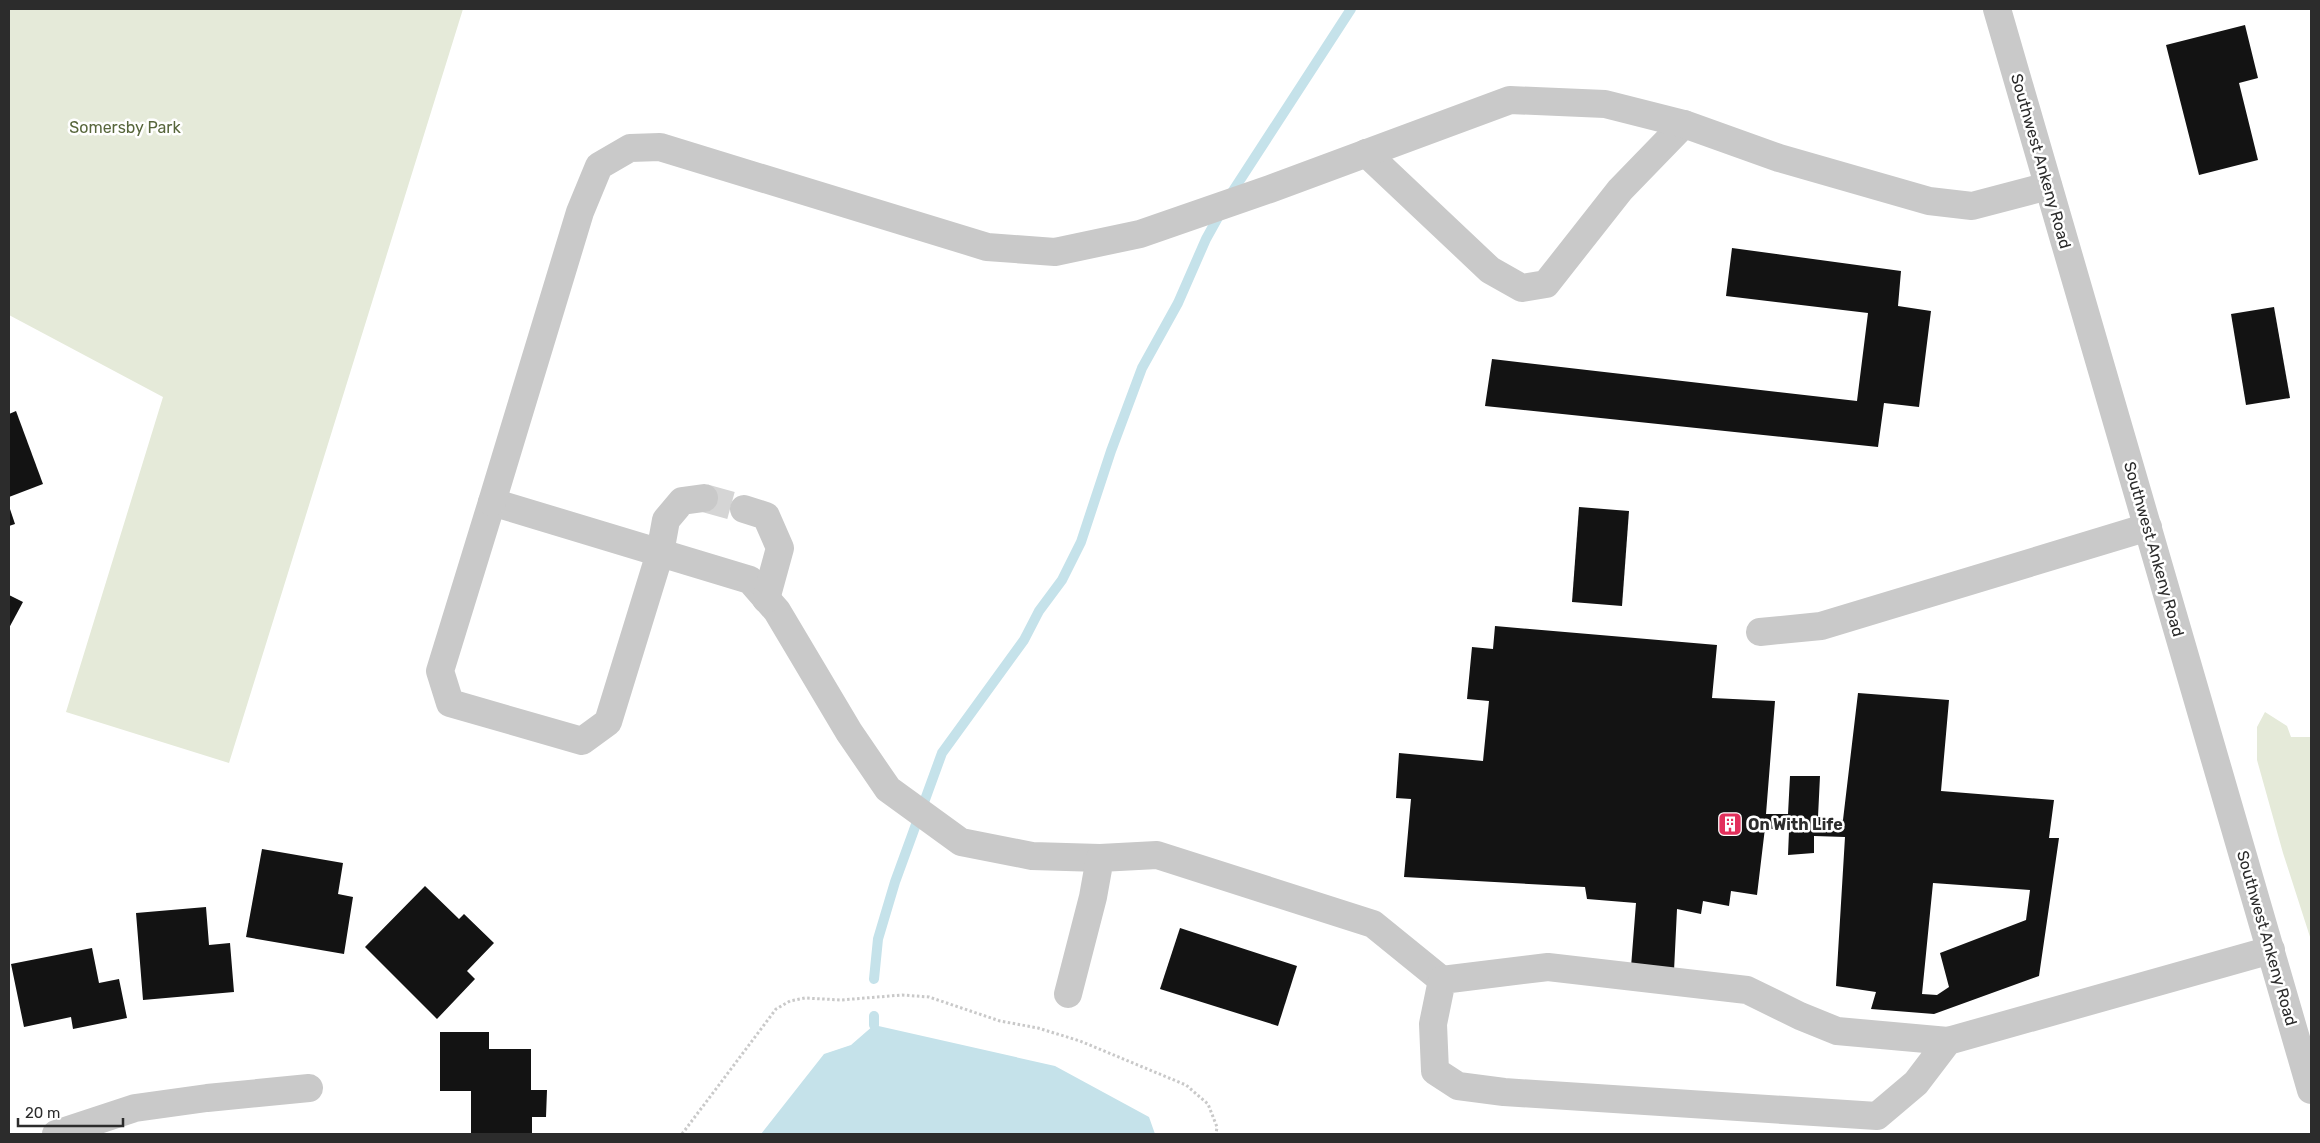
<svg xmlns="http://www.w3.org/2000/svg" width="2320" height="1143" font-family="Rubik,sans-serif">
<rect width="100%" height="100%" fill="#fff"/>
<g fill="#e5ead9">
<path d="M 9,9 L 463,9 L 229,763 L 66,712 L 163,397 L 9,315 Z"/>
<path d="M 2265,712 L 2287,726 L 2291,737 L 2311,737 L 2311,940 L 2283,853 L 2257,760 L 2257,727 Z"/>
</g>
<path fill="#c5e2ea" d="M 874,1025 L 1055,1066 L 1149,1117 L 1155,1134 L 761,1134 L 824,1054 L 851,1045 Z"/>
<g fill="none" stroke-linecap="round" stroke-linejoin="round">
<g stroke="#c5e2ea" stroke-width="10">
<path d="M 1229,197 L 1351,9"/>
<path d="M 874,979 L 878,939 L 895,882 L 942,753 L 1024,640 L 1039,611 L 1062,580 L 1081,542 L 1111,451 L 1142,368 L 1178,303 L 1206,239 L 1221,212"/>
<path d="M 874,1016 L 874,1025"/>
</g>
</g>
<g fill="#131313" fill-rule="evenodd">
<path d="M 2245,25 L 2258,78 L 2239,83 L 2258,160 L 2199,175 L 2166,45 Z"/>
<path d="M 1732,248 L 1901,271 L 1898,306 L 1931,311 L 1919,407 L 1884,403 L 1878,447 L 1485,406 L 1492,359 L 1857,401 L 1868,313 L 1726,296 Z"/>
<path d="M 2274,307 L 2290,398 L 2246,405 L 2231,314 Z"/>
<path d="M 16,411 L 43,484 L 9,497 L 9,414 Z"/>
<path d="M 9,506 L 15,524 L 9,526 Z"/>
<path d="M 1579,507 L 1629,511 L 1622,606 L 1572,602 Z"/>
<path d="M 9,595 L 23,602 L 9,628 Z"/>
<path d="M 1495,626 L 1717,645 L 1712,698 L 1775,701 L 1766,814 L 1788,814 L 1790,776 L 1820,776 L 1818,817 L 1843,820 L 1858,693 L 1949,700 L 1941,791 L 2054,800 L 2049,838 L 2059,838 L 2039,976 L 1934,1014 L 1871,1009 L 1876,992 L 1836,986 L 1845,837 L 1814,836 L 1814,853 L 1788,855 L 1789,831 L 1765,828 L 1757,895 L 1731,891 L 1729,906 L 1703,901 L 1701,914 L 1677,909 L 1674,971 L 1631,967 L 1636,903 L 1587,899 L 1585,887 L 1404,877 L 1411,799 L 1396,798 L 1399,753 L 1483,761 L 1489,701 L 1467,699 L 1472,647 L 1493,649 ZM 1933,883 L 2030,890 L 2026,920 L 1940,953 L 1949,987 L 1937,995 L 1922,994 Z"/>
<path d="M 262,849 L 343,863 L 338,894 L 353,897 L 344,954 L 246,937 Z"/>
<path d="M 425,886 L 459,919 L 464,914 L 494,943 L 467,971 L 475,979 L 437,1019 L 365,947 Z"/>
<path d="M 206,907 L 209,945 L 230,943 L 234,992 L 143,1000 L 136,913 Z"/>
<path d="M 1180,928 L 1297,966 L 1278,1026 L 1160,989 Z"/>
<path d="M 92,948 L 99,983 L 119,979 L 127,1018 L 73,1029 L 71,1017 L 24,1027 L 11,964 Z"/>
<path d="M 440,1032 L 489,1032 L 489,1049 L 531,1049 L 531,1090 L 547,1090 L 546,1117 L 532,1117 L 532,1134 L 471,1134 L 471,1091 L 440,1091 Z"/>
</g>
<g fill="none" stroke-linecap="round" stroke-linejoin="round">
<path stroke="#d5d5d5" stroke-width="28" stroke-dasharray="28 14" stroke-linecap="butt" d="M 704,498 L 744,509"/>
<path stroke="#c9c9c9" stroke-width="3" stroke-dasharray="2.5 2.5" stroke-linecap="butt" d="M 682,1134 L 776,1009 L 790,1001 L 805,998 L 841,1000 L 902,995 L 929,997 L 1000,1021 L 1038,1028 L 1080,1041 L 1186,1085 L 1208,1104 L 1217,1127 L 1216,1134"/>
<g stroke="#c9c9c9" stroke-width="28">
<path d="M 1997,9 L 2311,1090"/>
<path d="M 1366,153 L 1490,270 L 1522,288 L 1546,284 L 1620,190 L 1684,124"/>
<path d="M 704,498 L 682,501 L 666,520 L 660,553 L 608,722 L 582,741 L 450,703 L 440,671 L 492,502 L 750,580 L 777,611 L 849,732 L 888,789 L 961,842 L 1032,856 L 1100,858"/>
<path d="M 492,502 L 580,212 L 599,166 L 630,148 L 660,147 L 987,247 L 1055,252 L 1140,234 L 1270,189 L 1510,100 L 1605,104 L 1684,124 L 1779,158 L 1929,201 L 1972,206 L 2048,186"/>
<path d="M 744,509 L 766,516 L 780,548 L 766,599"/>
<path d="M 1760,632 L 1821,626 L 2148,527"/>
<path d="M 1068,994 L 1093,897 L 1100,858 L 1157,855 L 1373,924 L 1442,980"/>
<path d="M 1948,1041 L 1837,1031 L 1800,1016 L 1747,990 L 1548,967 L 1442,980 L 1433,1024 L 1435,1071 L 1458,1086 L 1504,1092 L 1877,1116 L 1916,1083 L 1948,1041 L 2271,950"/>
<path d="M 56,1134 L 135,1108 L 207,1098 L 309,1088"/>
</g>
</g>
<defs>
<g id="building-square" transform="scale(1.25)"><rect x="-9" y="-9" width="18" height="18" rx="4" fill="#e22f5b" stroke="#fff"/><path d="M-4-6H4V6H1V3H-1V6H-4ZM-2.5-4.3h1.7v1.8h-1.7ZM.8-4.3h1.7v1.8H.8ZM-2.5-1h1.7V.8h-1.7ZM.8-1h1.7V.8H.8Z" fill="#fff"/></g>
</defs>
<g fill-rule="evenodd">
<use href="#building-square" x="1730" y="824"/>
</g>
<g text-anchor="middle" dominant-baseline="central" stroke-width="5" stroke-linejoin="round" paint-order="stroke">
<g font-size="16" fill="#57663b" stroke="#fff">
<text x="125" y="127">Somersby Park</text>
</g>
<g font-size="16" fill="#2c2c2c" stroke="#fff">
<text transform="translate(2041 161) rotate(74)">Southwest Ankeny Road</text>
<text transform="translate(2154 549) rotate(74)">Southwest Ankeny Road</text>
<text transform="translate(2267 938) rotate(74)">Southwest Ankeny Road</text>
</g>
<g font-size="16" font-weight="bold" fill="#2c2c2c" stroke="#fff" text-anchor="start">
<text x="1748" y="824">On With Life</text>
</g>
</g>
<rect width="2320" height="1143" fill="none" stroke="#2c2c2c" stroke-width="20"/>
<path d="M18 1118v8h105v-8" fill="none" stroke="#2c2c2c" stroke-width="2.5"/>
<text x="25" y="1118" font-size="15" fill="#2c2c2c" stroke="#ffffff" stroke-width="4" paint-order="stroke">20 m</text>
</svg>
